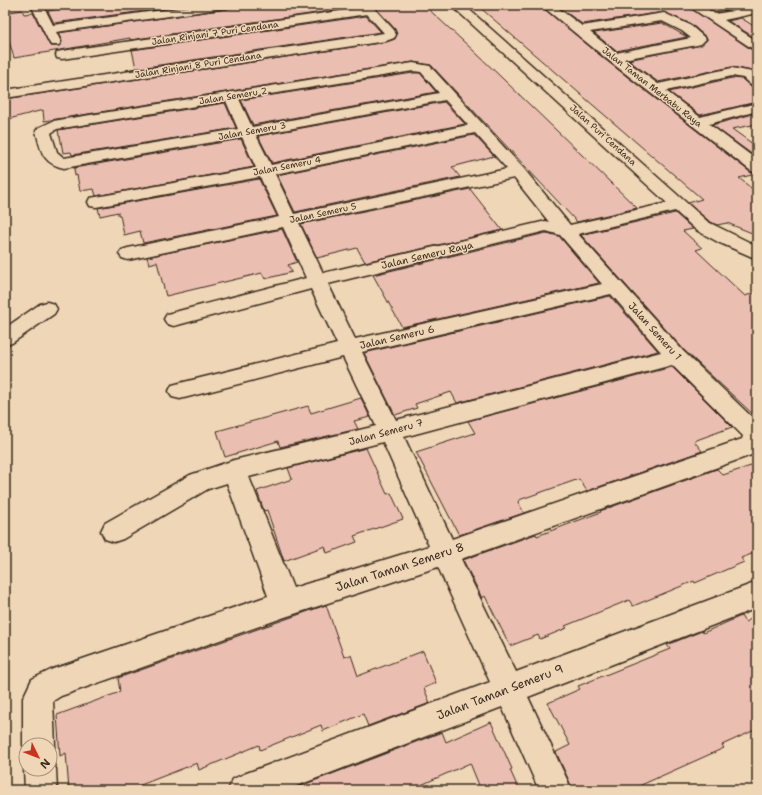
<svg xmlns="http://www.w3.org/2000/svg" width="762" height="795" font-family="'Shantell Sans',sans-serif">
<rect width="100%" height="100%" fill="#eed6b6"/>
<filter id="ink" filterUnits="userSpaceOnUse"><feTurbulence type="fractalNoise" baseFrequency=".025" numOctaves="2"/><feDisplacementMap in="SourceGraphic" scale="8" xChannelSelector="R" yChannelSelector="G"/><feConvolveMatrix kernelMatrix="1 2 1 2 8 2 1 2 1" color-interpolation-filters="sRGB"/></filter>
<g filter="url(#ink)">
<g fill="#ebbeb2" stroke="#3b2a1e">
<path d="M 66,5 L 189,5 L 54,23 L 48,11 L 67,8 Z"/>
<path d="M 234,5 L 358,5 L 358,7 L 130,40 L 130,38 L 14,58 L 5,27 L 5,13 L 22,10 L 24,14 L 33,13 L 50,46 L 59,46 L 62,41 L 58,33 L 226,9 L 231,8 Z"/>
<path d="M 373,5 L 424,5 L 476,53 L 637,208 L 577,222 L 431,65 L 413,62 L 44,121 L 43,110 L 5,120 L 5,99 L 386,42 L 395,39 L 397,34 L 395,29 Z"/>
<path d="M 477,5 L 540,5 L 607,61 L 750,172 L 756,174 L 739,178 L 757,193 L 757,235 L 727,223 L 717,225 L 709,221 L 688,203 L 702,199 Z"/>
<path d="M 556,5 L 686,5 L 752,50 L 757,51 L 757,74 L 752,71 L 732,67 L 658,82 L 628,60 L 701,45 L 707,40 L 707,38 L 691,24 L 664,12 L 582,24 Z"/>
<path d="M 704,5 L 720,5 L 728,10 L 715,12 Z"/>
<path d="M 366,16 L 381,32 L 126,70 L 136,68 L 132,50 Z"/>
<path d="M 741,18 L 757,28 L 757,39 L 728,21 Z"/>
<path d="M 662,23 L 687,37 L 616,51 L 594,33 Z"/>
<path d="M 413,73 L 420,73 L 436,92 L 253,125 L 241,100 Z"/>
<path d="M 732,78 L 742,79 L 751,87 L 757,88 L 757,102 L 700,115 L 669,92 Z"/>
<path d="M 444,102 L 465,124 L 272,163 L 258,136 Z"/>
<path d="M 225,103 L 236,128 L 72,155 L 71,152 L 63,153 L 60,136 L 59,136 L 58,130 Z"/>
<path d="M 757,113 L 757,124 L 732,129 L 757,147 L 757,158 L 712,125 Z"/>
<path d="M 474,135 L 494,156 L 452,167 L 460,177 L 295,212 L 277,175 Z"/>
<path d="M 241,139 L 254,167 L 96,196 L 94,189 L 80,191 L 77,175 L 75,176 L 74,168 Z"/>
<path d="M 259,179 L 277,216 L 143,243 L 140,231 L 124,235 L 120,215 L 118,215 L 118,212 L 100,216 L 98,208 Z"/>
<path d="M 470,189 L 502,230 L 365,262 L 357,248 L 317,258 L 301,224 Z"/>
<path d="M 675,213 L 693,229 L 683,231 L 702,248 L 696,250 L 745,296 L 757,292 L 757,418 L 684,350 L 581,235 Z"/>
<path d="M 282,229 L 297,262 L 288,265 L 292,272 L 265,279 L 262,273 L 166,296 L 157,262 L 149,264 L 147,257 Z"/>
<path d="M 546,233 L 559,236 L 599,283 L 402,327 L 373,275 Z"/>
<path d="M 610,296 L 658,351 L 457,403 L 451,392 L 415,404 L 417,408 L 395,415 L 364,353 Z"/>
<path d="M 672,367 L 732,427 L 694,441 L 702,451 L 587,491 L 579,479 L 519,500 L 518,502 L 524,513 L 459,535 L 416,452 L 475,433 L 468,421 Z"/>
<path d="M 361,398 L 370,417 L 354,421 L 358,429 L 280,447 L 278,441 L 225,457 L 217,431 L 308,406 L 311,413 Z"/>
<path d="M 366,448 L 387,494 L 391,493 L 403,519 L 354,536 L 357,542 L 327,553 L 325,546 L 284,561 L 267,510 L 264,511 L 257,491 L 292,479 L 288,468 Z"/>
<path d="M 757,464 L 757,552 L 741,558 L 744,562 L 695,583 L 694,581 L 633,606 L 629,600 L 565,626 L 567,628 L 540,639 L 538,635 L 510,646 L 485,596 L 482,598 L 463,560 L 536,534 L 537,536 L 601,512 L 600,511 L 717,469 L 723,475 Z"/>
<path d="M 326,605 L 344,657 L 351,655 L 358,676 L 423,651 L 436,683 L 424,688 L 430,703 L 368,726 L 363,714 L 323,731 L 321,725 L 260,750 L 259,745 L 199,770 L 197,763 L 138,786 L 139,790 L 69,790 L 66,753 L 60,756 L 57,715 L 120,692 L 118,678 Z"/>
<path d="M 741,616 L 745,622 L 757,616 L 757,729 L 722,745 L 724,748 L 630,790 L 573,790 L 556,752 L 570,745 L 548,703 L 580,689 L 578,686 L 670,649 L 667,645 L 702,631 L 703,633 Z"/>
<path d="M 491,722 L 512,769 L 510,770 L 519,790 L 481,790 L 470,763 L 410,790 L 290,790 L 442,732 L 446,742 Z"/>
</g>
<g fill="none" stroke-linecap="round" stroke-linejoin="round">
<g stroke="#3b2a1e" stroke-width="3">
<g id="street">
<path d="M 31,5 L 43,5 L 53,25 L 200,5 L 232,5 L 230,7 L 226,8 L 56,32 L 61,42 L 59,45 L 51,45 L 49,42 Z"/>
<path d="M 359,5 L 371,5 L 394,30 L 396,35 L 394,38 L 386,41 L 5,98 L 5,90 L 384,33 L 367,14 L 62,59 L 57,58 L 56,55 L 57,52 L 62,51 L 361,8 Z"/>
<path d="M 451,5 L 464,5 L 708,222 L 757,246 L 757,259 L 718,242 L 696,230 L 675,211 L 578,234 L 683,351 L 757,422 L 757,453 L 461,559 L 516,672 L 757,582 L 757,608 L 528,697 L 572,790 L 539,790 L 502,707 L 286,790 L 228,790 L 233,779 L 244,774 L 490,682 L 438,567 L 285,617 L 61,696 L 53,701 L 55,745 L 50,756 L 50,745 L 26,745 L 26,751 L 23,745 L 23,698 L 32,679 L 53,669 L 268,596 L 227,483 L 208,489 L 123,539 L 114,542 L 105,539 L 101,531 L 105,523 L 190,475 L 234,460 L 376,426 L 343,357 L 180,399 L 172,397 L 169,391 L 172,385 L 180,383 L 337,344 L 311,289 L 174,326 L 167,324 L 164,319 L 167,314 L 306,278 L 283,227 L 128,260 L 122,258 L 119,254 L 122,250 L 128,248 L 279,217 L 260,177 L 96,207 L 90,206 L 88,202 L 90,198 L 96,197 L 256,168 L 242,137 L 64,168 C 42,163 41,151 36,131 L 38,128 L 53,121 L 413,63 L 430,66 L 524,169 L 570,225 L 667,203 ZM 413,71 L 421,72 L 439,93 L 252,127 L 239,99 ZM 445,100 L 468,125 L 271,165 L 256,135 ZM 226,101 L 238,129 L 64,158 L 57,152 L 51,133 L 57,129 ZM 475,133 L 507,169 L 294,214 L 275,174 ZM 514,178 L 549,222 L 546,221 L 323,273 L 299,223 ZM 546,231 L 560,235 L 602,284 L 355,339 L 328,284 ZM 611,294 L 661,352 L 396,420 L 362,352 ZM 672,365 L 743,436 L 742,439 L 452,539 L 404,437 ZM 383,442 L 429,546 L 293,588 L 249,477 Z"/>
<path d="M 541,5 L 554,5 L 582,26 L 664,13 L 690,25 L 706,39 L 701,44 L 697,45 L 624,59 L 658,84 L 732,68 L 752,72 L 757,76 L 757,87 L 752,86 L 743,78 L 732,76 L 666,91 L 700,117 L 757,103 L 757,111 L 709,124 L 757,160 L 757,173 L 751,171 L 608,60 ZM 662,21 L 682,31 L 691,38 L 616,53 L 590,32 Z"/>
<path d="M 687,5 L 701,5 L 715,14 L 757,7 L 757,13 L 724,20 L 757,41 L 757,50 L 753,49 Z"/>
<path d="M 47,302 L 54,304 L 57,309 L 54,314 L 12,343 L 5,345 L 5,328 L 40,304 Z"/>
<path d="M 50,757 L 56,769 L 57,790 L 25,790 L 24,769 L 26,764 L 26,769 L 50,769 Z"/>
</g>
</g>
<use href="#street" fill="#eed6b6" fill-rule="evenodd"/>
</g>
</g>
<g text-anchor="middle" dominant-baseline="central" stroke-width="3" stroke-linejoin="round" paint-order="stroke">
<g font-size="9" fill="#3b2a1e" stroke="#eed6b6">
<text transform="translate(215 33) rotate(-8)">Jalan Rinjani 7 Puri Cendana</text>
<text transform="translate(198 65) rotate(-9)">Jalan Rinjani 8 Puri Cendana</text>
<text transform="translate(652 87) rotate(38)">Jalan Taman Merbabu Raya</text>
<text transform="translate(233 96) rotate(-9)">Jalan Semeru 2</text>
<text transform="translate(252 131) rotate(-10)">Jalan Semeru 3</text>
<text transform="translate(603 135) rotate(42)">Jalan Puri Cendana</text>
<text transform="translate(287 166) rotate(-11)">Jalan Semeru 4</text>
<text transform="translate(323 213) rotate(-12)">Jalan Semeru 5</text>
</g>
<g font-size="10" fill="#3b2a1e" stroke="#eed6b6">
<text transform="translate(427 255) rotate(-13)">Jalan Semeru Raya</text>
<text transform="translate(655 331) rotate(48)">Jalan Semeru 1</text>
<text transform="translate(397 337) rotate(-13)">Jalan Semeru 6</text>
<text transform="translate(386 432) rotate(-15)">Jalan Semeru 7</text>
</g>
<g font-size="12" fill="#3b2a1e" stroke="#eed6b6">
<text transform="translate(400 567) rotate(-18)">Jalan Taman Semeru 8</text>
<text transform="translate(500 692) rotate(-21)">Jalan Taman Semeru 9</text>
</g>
</g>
<rect width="762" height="795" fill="none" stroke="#eed6b6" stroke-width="20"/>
<rect x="10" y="10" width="742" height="775" fill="none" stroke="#3b2a1e" stroke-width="1.5" filter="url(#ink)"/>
<g transform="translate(38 757) rotate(133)"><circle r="19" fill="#eed6b6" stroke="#a69179"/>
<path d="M0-3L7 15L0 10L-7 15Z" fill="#c8321e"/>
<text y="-6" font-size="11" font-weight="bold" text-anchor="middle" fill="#3b2a1e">N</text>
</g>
</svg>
